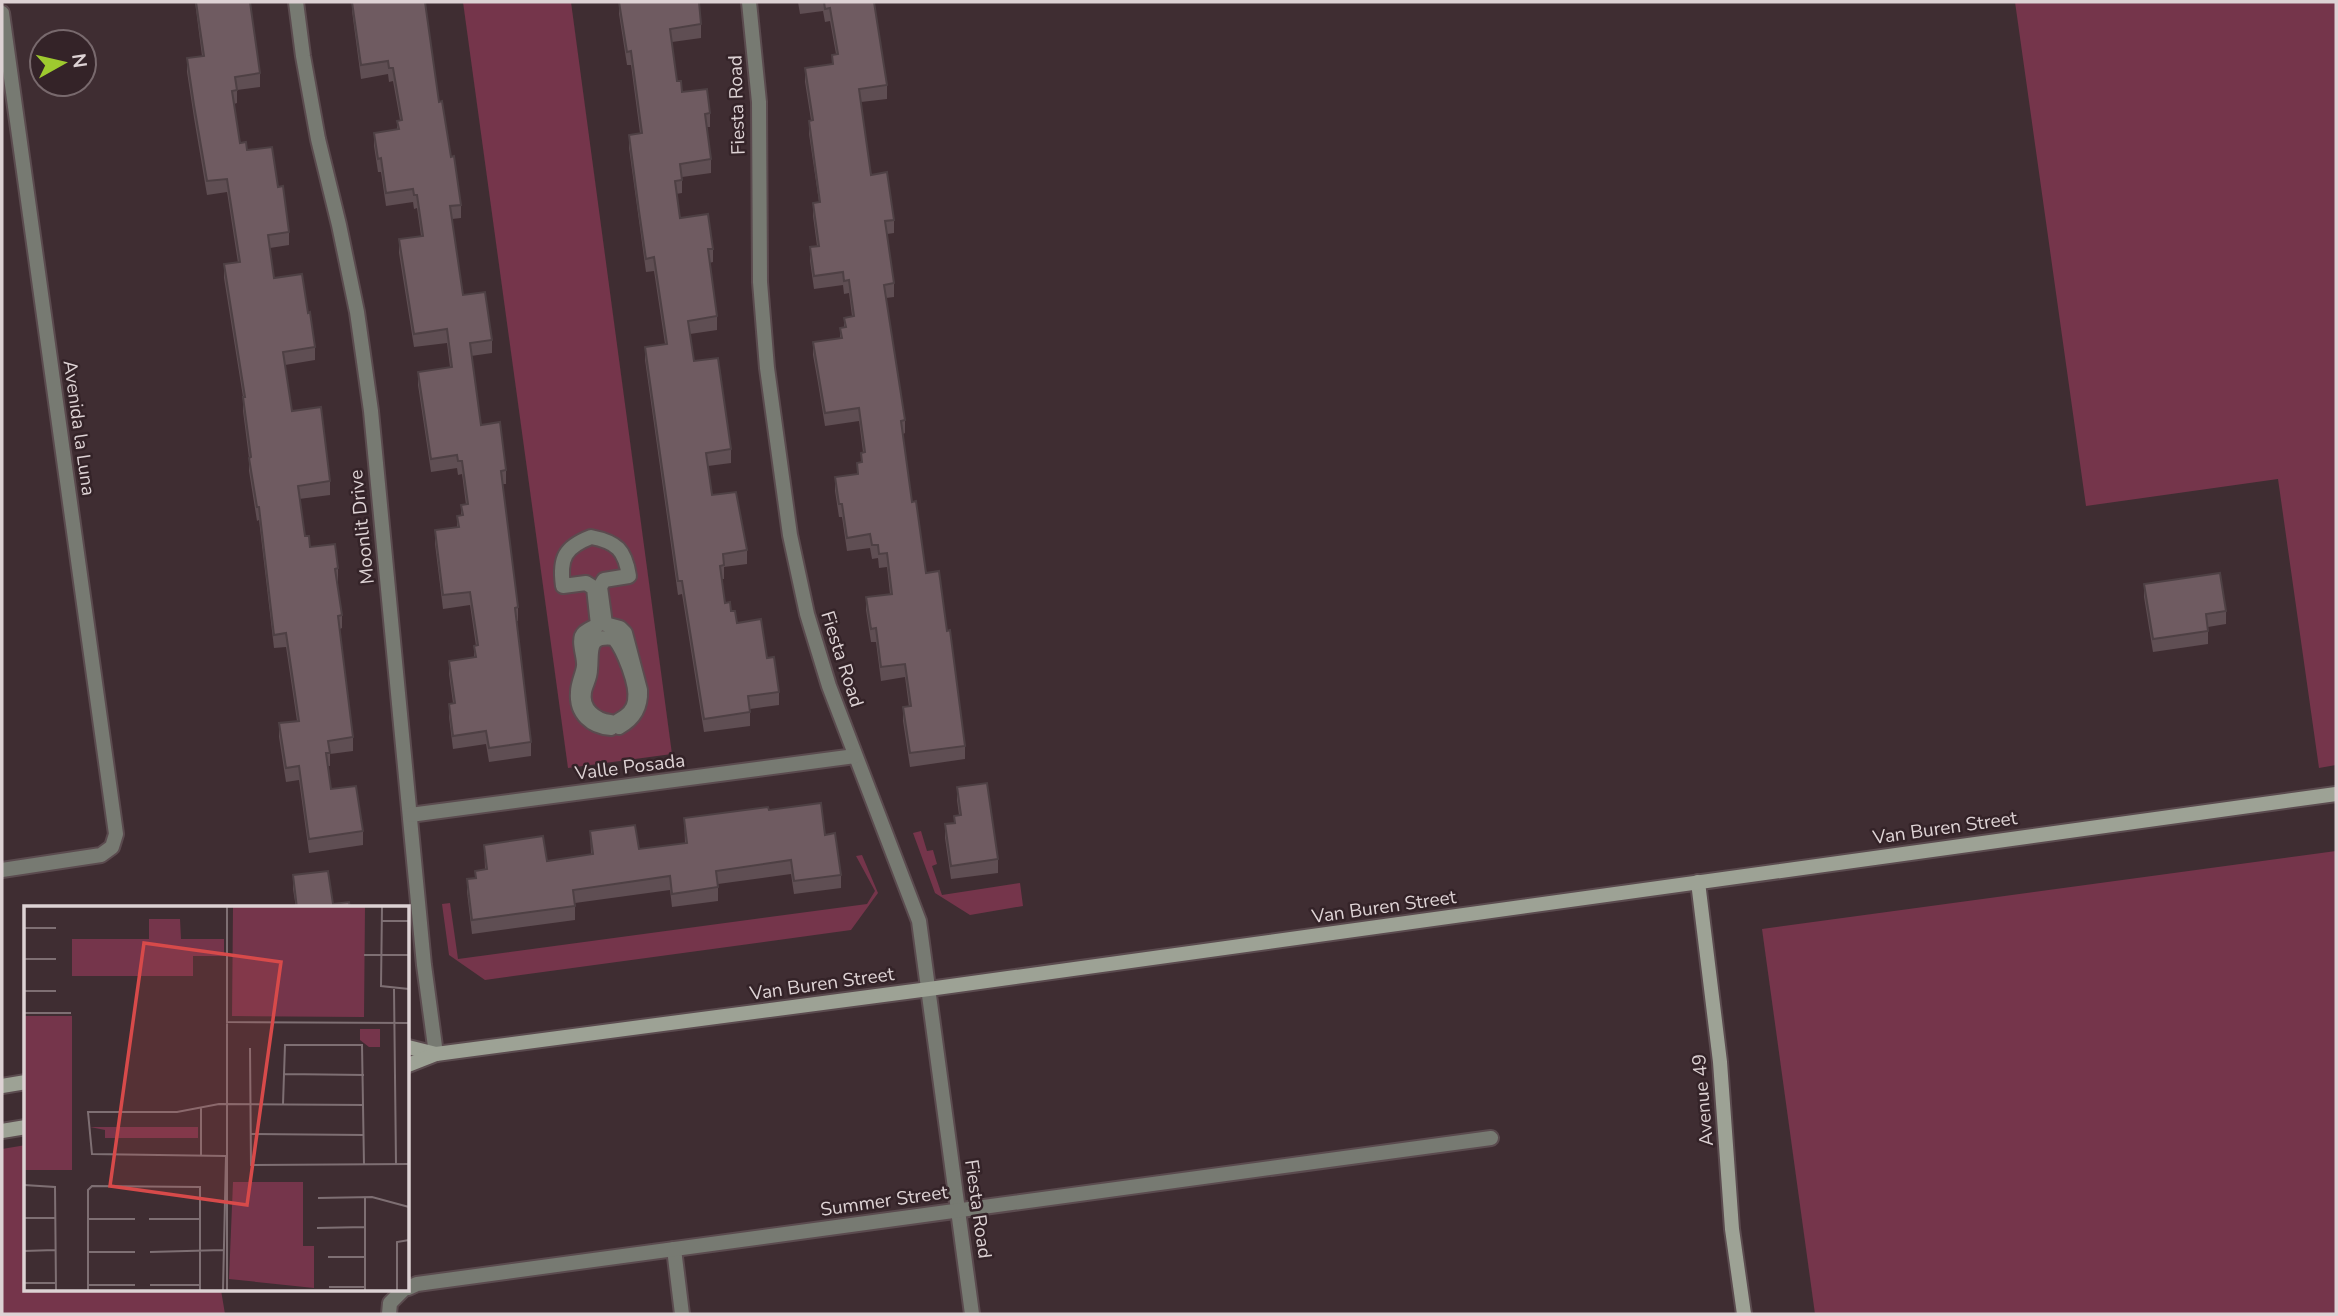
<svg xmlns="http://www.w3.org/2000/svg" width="2338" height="1316" font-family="'Nunito Sans',sans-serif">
<rect width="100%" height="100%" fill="#3f2d32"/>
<g fill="#75354b">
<path d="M 463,2 L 571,2 L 672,754 L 568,768 Z"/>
<path d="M 2015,2 L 2336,2 L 2336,765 L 2319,768 L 2278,479 L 2086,506 Z"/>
<path d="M 921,831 L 927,851 L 933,850 L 937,864 L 932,866 L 942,895 L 1020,883 L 1023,906 L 970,915 L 935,893 L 913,833 Z"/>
<path d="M 2336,851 L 2336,1314 L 1815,1314 L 1762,929 Z"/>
<path d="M 862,855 L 878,893 L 851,930 L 485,980 L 449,955 L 442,904 L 450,903 L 458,959 L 867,904 L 875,891 L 856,856 Z"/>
<path d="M 26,1145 L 26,1290 L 221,1290 L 225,1314 L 2,1314 L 2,1149 Z"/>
</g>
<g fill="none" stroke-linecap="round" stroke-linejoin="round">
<g stroke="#5b4b4f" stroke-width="18">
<g id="street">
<path d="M 296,2 L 303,56 L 318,139 L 339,225 L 357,312 L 371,411 L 424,965 L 436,1054"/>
<path d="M 749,2 L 759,102 L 760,282 L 767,368 L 790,535 L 807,614 L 829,686 L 919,921 L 972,1314"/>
<path d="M 2,13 L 116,834 L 112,847 L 101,855 L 2,870"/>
<path d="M 591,537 C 617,542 625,550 629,576 L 604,580 L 600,587 L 605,624 L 620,628 L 625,633 L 640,690 C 641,708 634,719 619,727 L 618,721 C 626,717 634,711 635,701 C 638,685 624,650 614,638 C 586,635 592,651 590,670 C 590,678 585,685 584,692 C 581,709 595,720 610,722 L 611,728 C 592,727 576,714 578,692 C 578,683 583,675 584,666 C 585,657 577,639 584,633 C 587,630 594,627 598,625 L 594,588 L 586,583 L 563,586 C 559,558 565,547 591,537 Z"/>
<path d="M 410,815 L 855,756"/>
<path d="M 674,1249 L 682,1314"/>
<path d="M 408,1288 L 417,1284 L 1491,1138"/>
<path d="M 389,1314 L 390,1303 L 403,1290"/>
</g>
</g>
<g stroke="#5b4b4f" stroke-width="18">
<g id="secondary">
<path d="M 1698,882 L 1720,1062 L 1732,1229 L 1744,1314"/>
<path d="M 408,1047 L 436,1054"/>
<path d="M 408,1065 L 436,1054 L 929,989 L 2336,794"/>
<path d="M 2,1086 L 26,1082"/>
<path d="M 2,1131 L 26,1127"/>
</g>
</g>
<use href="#street" stroke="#777a72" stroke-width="14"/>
<use href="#secondary" stroke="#9da295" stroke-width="14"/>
</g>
<g fill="#5f4e53">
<path d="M 195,2 L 250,2 L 260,73 L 260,87 L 237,90 L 237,103 L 234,104 L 240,143 L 278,187 L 289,232 L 289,245 L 270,248 L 274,278 L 308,313 L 315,347 L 315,360 L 285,365 L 292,411 L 330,481 L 330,495 L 299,499 L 305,536 L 310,547 L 338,568 L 338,582 L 337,582 L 342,615 L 342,628 L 340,629 L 353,737 L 353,751 L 330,754 L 330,766 L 328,766 L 331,789 L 363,831 L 363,845 L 309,853 L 299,780 L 286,782 L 279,737 L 279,723 L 297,721 L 286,647 L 274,648 L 259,520 L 257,521 L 249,471 L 249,458 L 243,411 L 243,397 L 224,278 L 224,264 L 238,263 L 227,192 L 207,195 L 194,118 L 187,72 L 187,58 L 202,56 Z"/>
<path d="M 352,2 L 425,2 L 439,102 L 461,205 L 461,218 L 452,219 L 463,295 L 492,340 L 492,353 L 471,356 L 481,425 L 506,470 L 506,484 L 502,484 L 518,607 L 518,621 L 517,621 L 531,742 L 531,756 L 489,762 L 486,744 L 453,749 L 449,717 L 449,704 L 453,703 L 449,674 L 449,661 L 474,657 L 474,646 L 476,646 L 470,605 L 443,609 L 435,544 L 435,530 L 457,527 L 457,516 L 461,515 L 461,505 L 466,505 L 462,474 L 458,475 L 457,468 L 431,472 L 418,385 L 418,372 L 450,367 L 447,343 L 414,347 L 399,253 L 399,239 L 421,236 L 417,208 L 414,209 L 413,202 L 386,206 L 381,172 L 378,172 L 374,146 L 374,133 L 397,129 L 397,121 L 400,120 L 393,81 L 389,82 L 388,74 L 361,79 L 352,11 Z"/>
<path d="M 619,2 L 701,24 L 701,38 L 672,42 L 677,81 L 682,92 L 710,113 L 710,127 L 707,127 L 711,159 L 711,173 L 682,177 L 682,193 L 676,194 L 680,218 L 713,249 L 713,262 L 709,263 L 717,316 L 717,330 L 690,334 L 694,361 L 731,449 L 731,463 L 708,466 L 712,495 L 747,550 L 747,564 L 724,567 L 724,579 L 722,579 L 725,603 L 731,611 L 737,623 L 767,658 L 779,692 L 779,705 L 750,709 L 750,726 L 704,732 L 682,594 L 678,595 L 645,360 L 645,347 L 665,344 L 654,271 L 646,272 L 629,148 L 629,135 L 640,133 L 631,65 L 627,65 L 619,14 Z"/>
<path d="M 798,2 L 874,2 L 887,85 L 887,99 L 861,102 L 871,175 L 894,220 L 894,233 L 887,234 L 894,283 L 894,297 L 886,298 L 905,420 L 905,433 L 903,434 L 912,502 L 926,573 L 965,746 L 965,759 L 910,767 L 903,721 L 903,707 L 909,707 L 905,677 L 881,681 L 876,642 L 871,642 L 866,610 L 866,597 L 890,594 L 887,567 L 879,568 L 878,558 L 872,559 L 870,548 L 847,551 L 842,517 L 839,517 L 835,491 L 835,477 L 857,474 L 857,463 L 861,463 L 861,453 L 863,452 L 859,421 L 825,426 L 818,383 L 813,355 L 813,342 L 840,338 L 840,328 L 844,328 L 844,318 L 852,316 L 849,293 L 844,294 L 843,285 L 814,289 L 810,261 L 810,247 L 817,246 L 813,216 L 813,203 L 819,202 L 809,134 L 809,121 L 811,120 L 805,82 L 805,68 L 832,64 L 832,55 L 836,54 L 830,21 L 825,22 L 823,11 L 800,14 Z"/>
<path d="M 2144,584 L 2226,611 L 2226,624 L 2208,627 L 2208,644 L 2153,652 L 2144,597 Z"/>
<path d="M 957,787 L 998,859 L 998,873 L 951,879 L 945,838 L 945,824 L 954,823 L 954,816 L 959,815 L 957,800 Z"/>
<path d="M 769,810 L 825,835 L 841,875 L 841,888 L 794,894 L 791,874 L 718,884 L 718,901 L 672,907 L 670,890 L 575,903 L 575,920 L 472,934 L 467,892 L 467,879 L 475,878 L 475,871 L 485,869 L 484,845 L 547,861 L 591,854 L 590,831 L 639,849 L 685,843 L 684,818 Z"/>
<path d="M 293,875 L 333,904 L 350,908 L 296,908 L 293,889 Z"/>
</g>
<g fill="#6f5b61" stroke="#4e4044" stroke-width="2">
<path d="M 196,2 L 250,2 L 260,73 L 235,77 L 237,90 L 232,91 L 240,143 L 246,142 L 247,150 L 272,147 L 278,187 L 283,186 L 289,232 L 268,235 L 274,278 L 302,274 L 308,313 L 310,312 L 315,347 L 283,352 L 292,411 L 321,407 L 330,481 L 298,486 L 305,536 L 309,536 L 310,547 L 335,544 L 338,568 L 335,569 L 342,615 L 338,616 L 353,737 L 328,741 L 330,753 L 326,753 L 331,789 L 356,786 L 363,831 L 309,839 L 299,766 L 286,768 L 279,723 L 299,721 L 286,633 L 274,635 L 259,507 L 257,507 L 249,458 L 251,457 L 243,397 L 245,397 L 224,264 L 240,262 L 227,179 L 207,181 L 194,105 L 187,58 L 204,56 Z"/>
<path d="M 352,2 L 425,2 L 439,102 L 442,101 L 451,157 L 454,156 L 461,205 L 450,206 L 463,295 L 485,292 L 492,340 L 470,343 L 481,425 L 500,422 L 506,470 L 501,471 L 518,607 L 515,608 L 531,742 L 489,748 L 486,731 L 453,736 L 449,704 L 455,703 L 449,661 L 476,657 L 474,646 L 478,645 L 470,592 L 443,595 L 435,530 L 459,527 L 457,516 L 463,515 L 461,505 L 468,504 L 462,461 L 458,461 L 457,455 L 431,459 L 418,372 L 452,367 L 447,329 L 414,334 L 399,239 L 423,236 L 417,195 L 414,195 L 413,189 L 386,193 L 381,158 L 378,159 L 374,133 L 399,129 L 397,121 L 402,120 L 393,68 L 389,68 L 388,61 L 361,65 Z"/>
<path d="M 619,2 L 699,2 L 701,24 L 670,29 L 677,81 L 681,81 L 682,92 L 707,89 L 710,113 L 705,114 L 711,159 L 680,164 L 682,180 L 675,181 L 680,218 L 708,214 L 713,249 L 708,249 L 717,316 L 688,321 L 694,361 L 718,358 L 731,449 L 706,453 L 712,495 L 736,492 L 747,550 L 723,554 L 724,565 L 720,566 L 725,603 L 730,602 L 731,611 L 735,611 L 737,623 L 761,619 L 767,658 L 774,657 L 779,692 L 748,696 L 750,712 L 704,719 L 682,581 L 678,581 L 645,347 L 667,344 L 654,257 L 646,259 L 639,211 L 629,135 L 642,133 L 631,51 L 627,52 Z"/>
<path d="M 824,2 L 874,2 L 887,85 L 859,89 L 871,175 L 887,172 L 894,220 L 885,221 L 894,283 L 884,285 L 905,420 L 901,421 L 912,502 L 916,501 L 926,573 L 939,571 L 947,631 L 950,630 L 965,746 L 910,753 L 903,707 L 911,706 L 905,664 L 881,667 L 876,628 L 871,629 L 866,597 L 892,594 L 887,553 L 879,554 L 878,545 L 872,545 L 870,534 L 847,538 L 842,504 L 839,504 L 835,477 L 858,474 L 857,463 L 862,462 L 861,453 L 865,452 L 859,408 L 825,413 L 813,342 L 842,338 L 840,328 L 846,327 L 844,318 L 854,316 L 849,280 L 844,281 L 843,272 L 814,276 L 810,247 L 819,246 L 813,203 L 820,202 L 809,121 L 813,120 L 805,68 L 833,64 L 832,55 L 838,54 L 830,8 L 825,9 Z"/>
<path d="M 2220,573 L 2226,611 L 2206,614 L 2208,631 L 2153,639 L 2144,584 Z"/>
<path d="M 987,783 L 998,859 L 951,866 L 945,824 L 955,823 L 954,816 L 961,815 L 957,787 Z"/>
<path d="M 821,803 L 825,835 L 835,833 L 841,875 L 794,881 L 791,860 L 716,871 L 718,887 L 672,894 L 670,876 L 573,890 L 575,906 L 472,920 L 467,879 L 476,878 L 475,871 L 487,869 L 484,845 L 543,836 L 547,861 L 593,854 L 590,831 L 635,825 L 639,849 L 687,843 L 684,818 L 768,807 L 769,810 Z"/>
<path d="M 328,871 L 333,904 L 349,902 L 350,908 L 297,908 L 293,875 Z"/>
</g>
<g text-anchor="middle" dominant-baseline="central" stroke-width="5" stroke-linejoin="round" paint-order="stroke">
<g font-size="19" fill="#ddd2d4" stroke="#342328">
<text transform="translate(737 105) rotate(-92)">Fiesta Road</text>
<text transform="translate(79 428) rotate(82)">Avenida la Luna</text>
<text transform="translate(362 527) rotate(-96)">Moonlit Drive</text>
<text transform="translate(842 659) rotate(72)">Fiesta Road</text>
<text transform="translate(630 767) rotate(-7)">Valle Posada</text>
<text transform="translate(1945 828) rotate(-8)">Van Buren Street</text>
<text transform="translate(1384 907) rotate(-8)">Van Buren Street</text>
<text transform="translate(822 984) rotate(-8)">Van Buren Street</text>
<text transform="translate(1703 1100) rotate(-95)">Avenue 49</text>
<text transform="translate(884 1201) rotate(-8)">Summer Street</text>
<text transform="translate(978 1209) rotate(82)">Fiesta Road</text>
</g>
</g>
<g transform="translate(24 906)">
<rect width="385" height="385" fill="#3f2d32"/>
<path d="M 209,1 L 341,1 L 340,111 L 208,110 ZM 125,13 L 156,13 L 157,33 L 200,33 L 200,50 L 169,50 L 169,70 L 48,70 L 48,33 L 125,33 ZM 0,110 L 48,110 L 48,264 L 0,264 ZM 336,123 L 356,123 L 356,141 L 345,141 L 336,134 ZM 66,221 L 174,221 L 174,232 L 81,232 L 81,224 ZM 209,276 L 279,276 L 279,340 L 290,340 L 290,382 L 205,373 Z" fill="#75354b"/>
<path fill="none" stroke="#7e6f73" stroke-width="2" d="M 203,1 L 203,384M 358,1 L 357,80 L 385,83M 358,15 L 385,15M 0,22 L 32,22M 340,49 L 385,49M 0,53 L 32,53M 370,83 L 372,258M 0,85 L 32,85M 0,107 L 47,107M 202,116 L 385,117M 226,142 L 227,259 L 385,258M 260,168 L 340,169M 259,198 L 261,139 L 338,139 L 340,259M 226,228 L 340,229M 177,249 L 177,202M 202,250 L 68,248 L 64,206 L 153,206 L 195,198 L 340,199M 0,279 L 31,281 L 32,384M 341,291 L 341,384M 294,292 L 348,291 L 385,301M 0,312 L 31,312M 64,313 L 111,313M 125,313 L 176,313M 293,322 L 341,321M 0,345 L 31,344M 64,346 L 111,346M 126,346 L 199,344M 304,351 L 341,351M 0,377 L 32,377M 64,379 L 111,379M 126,379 L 176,379M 305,381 L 341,381M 64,384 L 64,284 L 68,280 L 176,281 L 176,384M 199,384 L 202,250M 373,384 L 373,336 L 385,334"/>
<path fill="#d74a4a" fill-opacity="0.15" stroke="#d74a4a" stroke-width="3.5" d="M 120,37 L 257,56 L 223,299 L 86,280 Z"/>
<rect width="385" height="385" fill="none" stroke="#ddd2d4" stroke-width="3.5"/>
</g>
<rect width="2338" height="1316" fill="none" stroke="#ddd2d4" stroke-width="7"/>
<g transform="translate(63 63) rotate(82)"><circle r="33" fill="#342328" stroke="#78696d" stroke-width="2"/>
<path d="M0-5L12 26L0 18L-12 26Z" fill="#9eca2f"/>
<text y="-10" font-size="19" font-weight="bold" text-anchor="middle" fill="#ddd2d4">N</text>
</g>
</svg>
